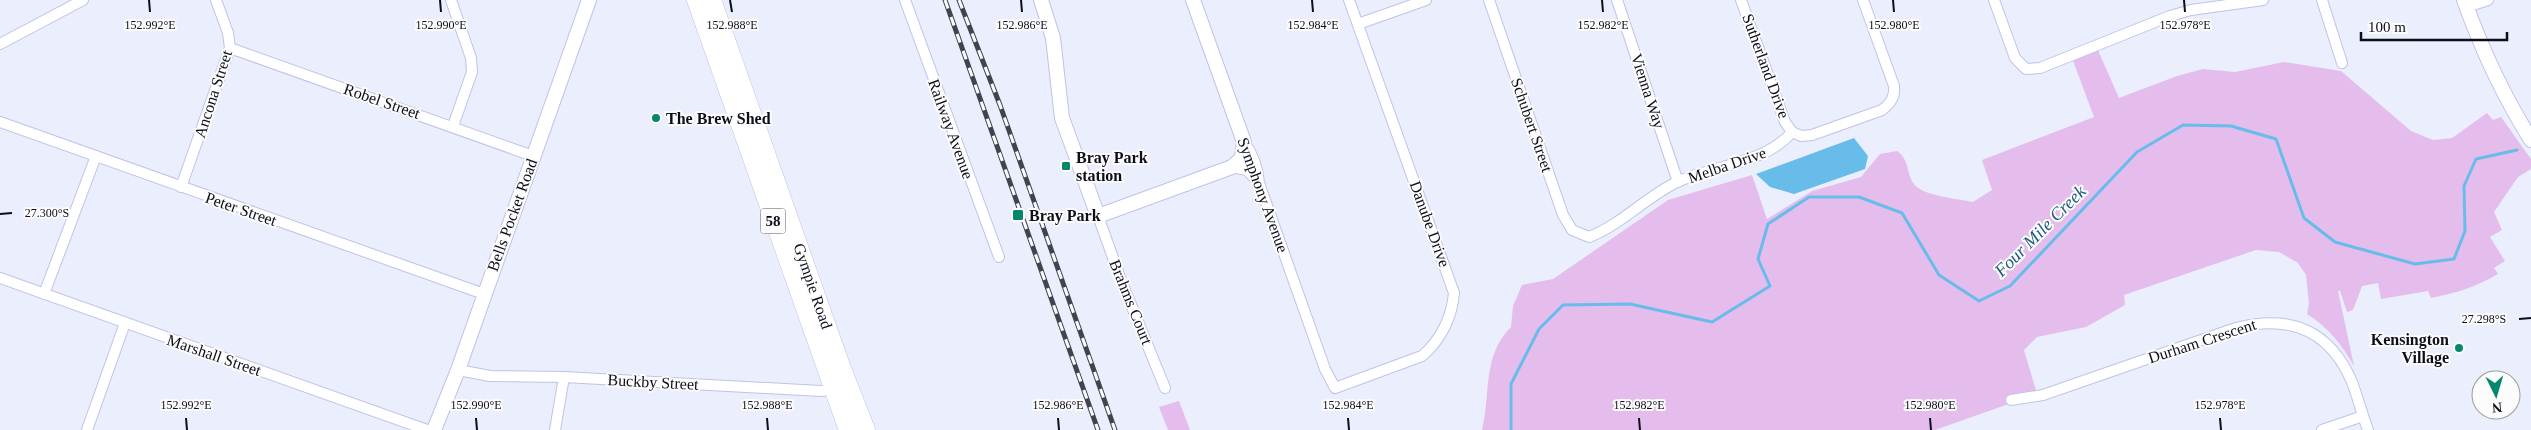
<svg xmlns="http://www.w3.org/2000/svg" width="2531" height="430" font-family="'Times New Roman',serif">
<rect width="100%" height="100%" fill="#ebeefd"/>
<g fill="#e4bded">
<path d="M 2097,48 L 2119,98 L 2177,76 L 2203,69 L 2235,72 L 2284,62 L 2341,71 L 2411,131 L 2433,140 L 2452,138 L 2487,113 L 2493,120 L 2501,117 L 2531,159 L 2531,169 L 2518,177 L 2494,212 L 2502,230 L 2490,237 L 2505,261 L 2494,268 L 2498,274 C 2476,287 2456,293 2431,298 L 2428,291 L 2381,299 L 2378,283 L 2362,286 L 2353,310 L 2347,312 L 2340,291 L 2338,291 L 2354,366 C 2341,344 2329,328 2307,314 L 2309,304 L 2306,275 L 2298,263 L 2279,252 L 2256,250 L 2124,295 L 2125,305 L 2086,327 L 2037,337 L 2024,350 L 2037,394 L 1935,430 L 1482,430 C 1491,393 1482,356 1511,327 L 1513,306 L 1522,285 L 1553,279 L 1668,200 L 1752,175 L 1767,219 L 1812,191 L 1861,177 L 1880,154 L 1897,151 C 1910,160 1906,173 1914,184 C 1922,196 1960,199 1973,202 L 1992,190 L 1982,160 L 2094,117 L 2072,58 Z"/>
<path d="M 1179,401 L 1190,430 L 1168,430 L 1159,407 Z"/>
</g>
<path fill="#68bcea" d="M 1854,138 L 1868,156 L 1865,169 L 1794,194 L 1770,187 L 1756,174 Z"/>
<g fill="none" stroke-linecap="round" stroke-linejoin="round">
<path stroke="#68bcea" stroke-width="3" d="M 1511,430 L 1511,384 L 1539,329 L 1563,305 L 1630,304 L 1712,322 L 1770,286 L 1758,259 L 1768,224 L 1809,197 L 1859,197 L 1902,213 L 1939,275 L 1979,301 L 2010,286 L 2137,152 L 2183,125 L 2231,126 L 2276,139 L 2304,218 L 2335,242 L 2415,264 L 2454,259 L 2465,231 L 2464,186 L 2476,159 L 2517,150"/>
<g stroke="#bec4e6" stroke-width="12">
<g id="street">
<path d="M 451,0 L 471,58 L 472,72 L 453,126"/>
<path d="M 905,0 L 999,257"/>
<path d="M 1489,0 L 1563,215 L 1572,230 L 1589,237 C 1622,224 1646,197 1677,182 C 1714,165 1765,164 1792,132"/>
<path d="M 1617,0 L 1678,182"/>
<path d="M 1741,0 L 1785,122 L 1792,132 L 1801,136 L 1812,135 L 1882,110 C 1891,103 1895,97 1894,86 L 1863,0"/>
<path d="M 1994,0 L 2015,58 L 2026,69 L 2040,68 L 2170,16 L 2191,10 L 2263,0"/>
<path d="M 2322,0 L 2342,63"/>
<path d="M 2467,7 L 2488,0"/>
<path d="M 1358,24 L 1426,0"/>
<path d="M 0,44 L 83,0"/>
<path d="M 230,48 L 533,156"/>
<path d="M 0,122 L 484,294"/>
<path d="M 1244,142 C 1253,154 1258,169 1259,183 L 1325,369 L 1335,388 L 1422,356 C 1441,340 1452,317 1454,293 L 1349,0"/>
<path d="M 1232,167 L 1247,170 L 1258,182"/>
<path d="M 181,187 L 230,48 L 228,33 L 216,0"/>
<path d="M 1098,216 L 1121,280 L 1165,388"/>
<path d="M 0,278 L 427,430"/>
<path d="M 44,294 L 96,156"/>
<path d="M 458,370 L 490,376 L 564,377 L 821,391 L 838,389"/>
<path d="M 2011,400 L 2043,395 L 2236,328 C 2290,314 2330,330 2352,382 C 2358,398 2362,414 2368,430"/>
<path d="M 87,430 L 125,323"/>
<path d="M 555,430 L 564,377"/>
<path d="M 2322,430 L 2363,416"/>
</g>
</g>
<g stroke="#bec4e6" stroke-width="16">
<g id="secondary">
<path d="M 1041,0 L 1053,38 L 1062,118 L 1098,216 L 1232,167 L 1242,158 L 1244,142 L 1193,0"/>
<path d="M 2464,0 C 2483,52 2502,93 2531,140"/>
<path d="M 434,430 L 458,370 L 589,0"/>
</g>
</g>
<g stroke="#bec4e6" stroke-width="19">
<g id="highway">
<path d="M 696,0 L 848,430"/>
<path d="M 712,0 L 841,366 L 866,430"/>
</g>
</g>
<use href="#street" stroke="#fff" stroke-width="10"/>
<use href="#secondary" stroke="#fff" stroke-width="14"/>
<use href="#highway" stroke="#fff" stroke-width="18"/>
<g stroke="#414450" stroke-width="5">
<g id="rail">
<path d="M 945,0 L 1098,430"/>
<path d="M 959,0 L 1000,105 L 1115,430"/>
</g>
</g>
<use href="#rail" stroke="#fcfcfc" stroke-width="3" stroke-dasharray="9" stroke-linecap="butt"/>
</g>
<path fill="none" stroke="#0c0e1a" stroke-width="2" d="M 149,0 L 150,12M 440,0 L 441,12M 730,0 L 732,12M 1021,0 L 1022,12M 1312,0 L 1313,12M 1602,0 L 1603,12M 1893,0 L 1894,12M 2184,0 L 2185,12M 0,214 L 12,213M 2519,319 L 2531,318M 186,418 L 187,430M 476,418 L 477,430M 767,418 L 768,430M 1058,418 L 1059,430M 1348,418 L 1349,430M 1639,418 L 1640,430M 1930,418 L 1931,430M 2220,418 L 2221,430"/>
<g fill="#04876b" stroke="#fcfcfc" stroke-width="2">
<circle cx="656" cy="118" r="5"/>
<rect x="1061" y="161" width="10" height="10" rx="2.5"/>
<rect x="1012" y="209" width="12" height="12" rx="2.5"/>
<circle cx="2459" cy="348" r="5"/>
</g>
<g text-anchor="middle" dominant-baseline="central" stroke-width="4" stroke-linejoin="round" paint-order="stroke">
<rect fill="#fcfcfc" stroke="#54555e" stroke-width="1" x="760.5" y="208.5" width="25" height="25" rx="4"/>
<g font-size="15" font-weight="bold" fill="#0c0e1a">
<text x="773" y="221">58</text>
</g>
<g font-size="16" fill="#0c0e1a" stroke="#fcfcfc">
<text transform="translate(1766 66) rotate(70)">Sutherland Drive</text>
<text transform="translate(1648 91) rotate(72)">Vienna Way</text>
<text transform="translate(213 94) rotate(-72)">Ancona Street</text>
<text transform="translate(382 101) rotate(19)">Robel Street</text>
<text transform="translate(1532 125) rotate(71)">Schubert Street</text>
<text transform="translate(951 129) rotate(70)">Railway Avenue</text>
<text transform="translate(1727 165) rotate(-19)">Melba Drive</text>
<text transform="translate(1263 195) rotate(70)">Symphony Avenue</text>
<text transform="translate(241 209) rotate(19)">Peter Street</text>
<text transform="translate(512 215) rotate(-70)">Bells Pocket Road</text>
<text transform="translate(1430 224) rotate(70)">Danube Drive</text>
<text transform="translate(813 286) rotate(71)">Gympie Road</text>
<text transform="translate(1131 302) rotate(68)">Brahms Court</text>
<text transform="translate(2202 341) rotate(-18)">Durham Crescent</text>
<text transform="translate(214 355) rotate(19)">Marshall Street</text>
<text transform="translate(653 382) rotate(3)">Buckby Street</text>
</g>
<g font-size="16" font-weight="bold" fill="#0c0e1a" stroke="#fcfcfc" text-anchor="start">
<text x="666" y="118">The Brew Shed</text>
<text x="1076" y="157">Bray Park<tspan x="1076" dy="18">station</tspan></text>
<text x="1029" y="215">Bray Park</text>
<text x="2449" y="339" text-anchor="end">Kensington<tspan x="2449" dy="18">Village</tspan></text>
</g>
<g font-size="18" font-style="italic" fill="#1c5b7b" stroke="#fcfcfc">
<text transform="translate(2040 231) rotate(-45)">Four Mile Creek</text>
</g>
</g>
<g font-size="12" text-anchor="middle" fill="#0c0e1a" stroke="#fcfcfc" stroke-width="4" stroke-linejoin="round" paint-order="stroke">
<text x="150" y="29">152.992°E</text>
<text x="441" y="29">152.990°E</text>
<text x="732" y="29">152.988°E</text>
<text x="1022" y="29">152.986°E</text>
<text x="1313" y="29">152.984°E</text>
<text x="1603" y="29">152.982°E</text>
<text x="1894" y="29">152.980°E</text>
<text x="2185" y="29">152.978°E</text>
<text x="47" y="217">27.300°S</text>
<text x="2484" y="323">27.298°S</text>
<text x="186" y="409">152.992°E</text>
<text x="476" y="409">152.990°E</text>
<text x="767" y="409">152.988°E</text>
<text x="1058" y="409">152.986°E</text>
<text x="1348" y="409">152.984°E</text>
<text x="1639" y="409">152.982°E</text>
<text x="1930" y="409">152.980°E</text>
<text x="2220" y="409">152.978°E</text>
</g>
<g transform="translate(2496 395) rotate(175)"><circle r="24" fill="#fcfcfc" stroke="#9c9da2"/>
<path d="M0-4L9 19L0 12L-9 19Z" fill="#04876b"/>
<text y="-8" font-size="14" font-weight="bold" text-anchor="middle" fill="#0c0e1a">N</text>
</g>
<path d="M2361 32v8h146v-8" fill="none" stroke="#0c0e1a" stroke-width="2.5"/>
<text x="2368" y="32" font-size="15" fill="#0c0e1a" stroke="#fcfcfc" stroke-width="4" paint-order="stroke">100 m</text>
</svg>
